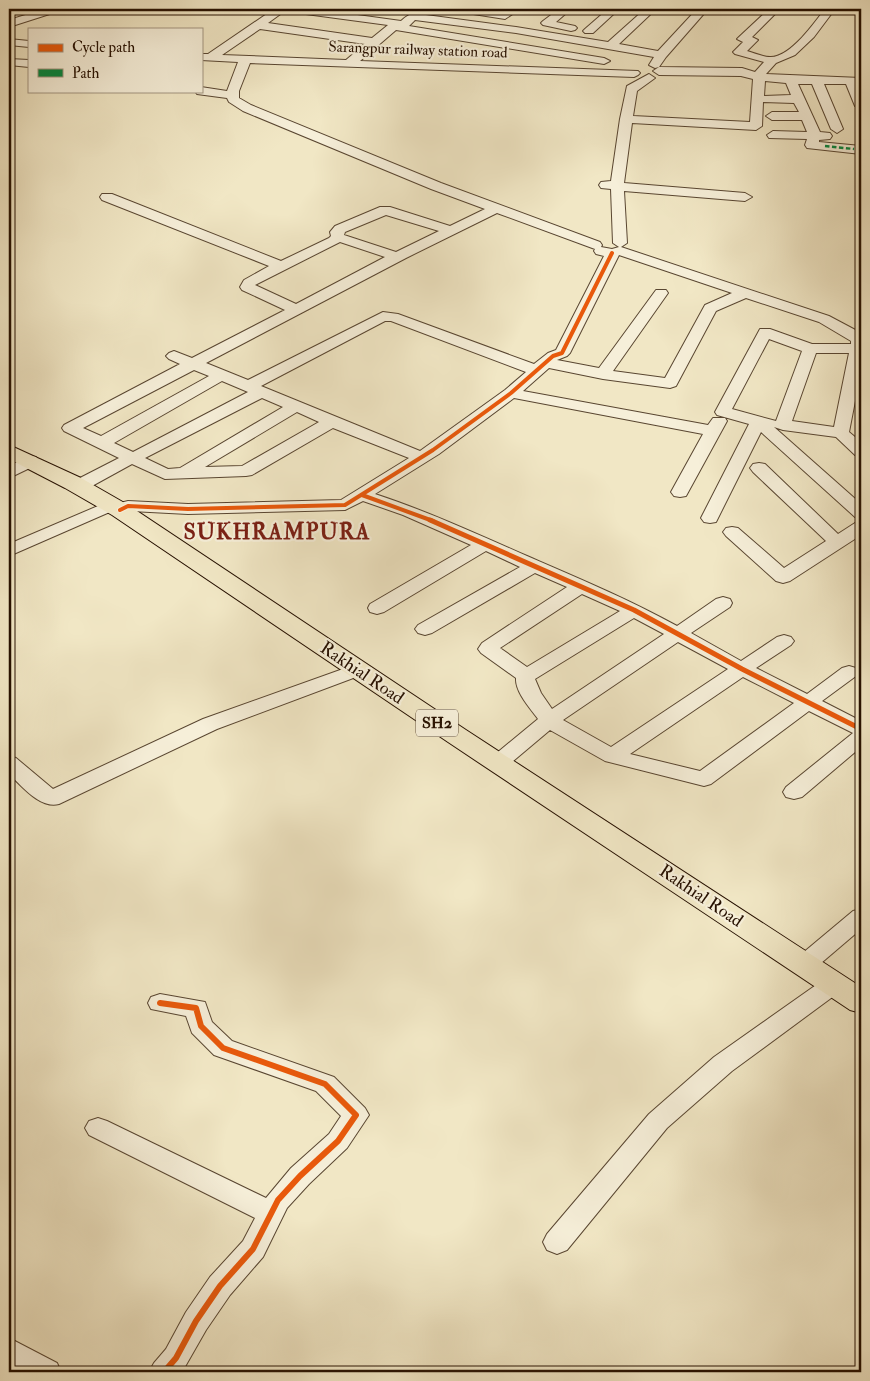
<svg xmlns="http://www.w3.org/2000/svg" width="870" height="1381" font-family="'IM FELL Double Pica',serif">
<rect width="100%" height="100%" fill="#f1e7c5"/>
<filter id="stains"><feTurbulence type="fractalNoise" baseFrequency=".004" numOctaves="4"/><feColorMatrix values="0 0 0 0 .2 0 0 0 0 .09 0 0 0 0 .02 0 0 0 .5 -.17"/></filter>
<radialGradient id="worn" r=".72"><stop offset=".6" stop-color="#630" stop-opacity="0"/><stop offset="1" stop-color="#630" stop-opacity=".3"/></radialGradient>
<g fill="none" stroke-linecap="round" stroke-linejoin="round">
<g stroke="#594631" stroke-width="2">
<g id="minor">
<path d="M 45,9 L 60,9 L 59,11 L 9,27 L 9,20 Z"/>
<path d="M 274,9 L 314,9 L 401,21 C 412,11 422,9 437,9 L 436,11 L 426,15 L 516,27 L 608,42 L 645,9 L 656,9 L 619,44 L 658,51 L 697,9 L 708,9 L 666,57 L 659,67 L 655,68 L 649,65 L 654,57 L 516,33 L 415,20 L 409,26 L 604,58 L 610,61 L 604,64 L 396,30 L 360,61 L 638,71 L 640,73 L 638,75 L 634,77 L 250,63 L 239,91 L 239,98 L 251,105 L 441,183 L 600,242 L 602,245 L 601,247 L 612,249 L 619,247 L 613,243 L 611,189 L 601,188 L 599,185 L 601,182 L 611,181 L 620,119 L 627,86 L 649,74 L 655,78 L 637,91 L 633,116 L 750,122 L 753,79 L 741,76 L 659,75 L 653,71 L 659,67 L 742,68 L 755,72 L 764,62 L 735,54 L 733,52 L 743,42 L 737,39 L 739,37 L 769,9 L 780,9 L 752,37 L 758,40 L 747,51 C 754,53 763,57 770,57 C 790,58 814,23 825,9 L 835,9 L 814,37 L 795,55 L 776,63 L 766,74 L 861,78 L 861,84 L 857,84 L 861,93 L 861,110 L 855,106 L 846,84 L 824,84 L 843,129 L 837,133 L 831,129 L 812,84 L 798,84 L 820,132 L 830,133 L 832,136 L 830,139 L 819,140 L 819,142 L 861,146 L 861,154 L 807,148 L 805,145 L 807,139 L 769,138 L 767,135 L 773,131 L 807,132 L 802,120 L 772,120 L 766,116 L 772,112 L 799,112 L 794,103 L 763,102 L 762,126 L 756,130 L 632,123 L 624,183 L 745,193 L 752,197 L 745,201 L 624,191 L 627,243 L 621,247 L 829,316 L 861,333 L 861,370 L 849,432 L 861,442 L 861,456 L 855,455 L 836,437 L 783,430 L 774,427 L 861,504 L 861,518 L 855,517 L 761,432 L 716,522 L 710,523 L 704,522 L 701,518 L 749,424 L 717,415 L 715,412 L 760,329 L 770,329 L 812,344 L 851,344 L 851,341 L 819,322 L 746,298 L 716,311 L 676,386 L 670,388 L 603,379 L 549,368 L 523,391 L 708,425 L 713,418 L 725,418 L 727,421 L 686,496 L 680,497 L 674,496 L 671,492 L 703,434 L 514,398 L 439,454 L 375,494 C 427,511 477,534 527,556 C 578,578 628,599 677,626 L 716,599 L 723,597 L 730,599 L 732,603 L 730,607 L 691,633 L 741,661 L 777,637 L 784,635 L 791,637 L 794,641 L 791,645 L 756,668 L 807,694 L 842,668 L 849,666 L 856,668 L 859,672 L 856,676 L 822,701 L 861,721 L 861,747 L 802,797 L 794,799 L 786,797 L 783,792 L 786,787 L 853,733 L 809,711 L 711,784 L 704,786 L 605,761 L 550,730 L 512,762 L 505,764 L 498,762 L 495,757 L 498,752 L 538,719 C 530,708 515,692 516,678 L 481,653 L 478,649 L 482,643 L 567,587 L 535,573 L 432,633 L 425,635 L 418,633 L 415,629 L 418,625 L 520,567 L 486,551 L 384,612 L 377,614 L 370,612 L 368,608 L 370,604 L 471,545 L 403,515 L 363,501 L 345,510 L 188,514 L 131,511 L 120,515 L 112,511 L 9,556 L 9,544 L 112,500 L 120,503 L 128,501 L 188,504 L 341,500 L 409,458 L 333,428 L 252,475 L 246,476 L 165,479 L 132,464 L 92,486 L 86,487 L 80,486 L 77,482 L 80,478 L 119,458 L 64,431 L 62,428 L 64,425 L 180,364 L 169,359 L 166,356 L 169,353 L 174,351 L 192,358 L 285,310 L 242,290 L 240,287 L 244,280 L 269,266 L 102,200 L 100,197 L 102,194 L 112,194 L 281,261 L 329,238 L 331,236 L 330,232 L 335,226 L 380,207 L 390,207 L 450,226 L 485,209 L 431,189 L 243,111 L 229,102 L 227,98 L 197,94 L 195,91 L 201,91 L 201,87 L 227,91 L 238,62 L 201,60 L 201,54 L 208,54 ZM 286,10 L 291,12 L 388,25 L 372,38 L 268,23 ZM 260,29 L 365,44 L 346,60 L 222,55 ZM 765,81 L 786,83 L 791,95 L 764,96 ZM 497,213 L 595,249 L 594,251 L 596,254 L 604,256 L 556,350 L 548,353 L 534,364 L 398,314 L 383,312 L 248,380 L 206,363 L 406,258 ZM 386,215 L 439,231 L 396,252 L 344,235 L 345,232 ZM 340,242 L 385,257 L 296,304 L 255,285 ZM 619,255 L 732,293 L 705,305 L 665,378 L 613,371 L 668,293 L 666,290 L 656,290 L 599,368 L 557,360 L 567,356 L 570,353 ZM 385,321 L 391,321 L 526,372 L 505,390 L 420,451 L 261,386 ZM 769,339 L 802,351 L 776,421 L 732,409 ZM 816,353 L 849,353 L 834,427 L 792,421 ZM 194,370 L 209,376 L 101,436 L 83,428 ZM 222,381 L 248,392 L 133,452 L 114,443 ZM 262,398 L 283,407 L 180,468 L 168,469 L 145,458 ZM 297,412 L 319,422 L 242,466 L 205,467 ZM 582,594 L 620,611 L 527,667 L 500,648 ZM 634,618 L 664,634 L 552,709 L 541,693 L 535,679 ZM 678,642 L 728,669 L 611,747 L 563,720 ZM 743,677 L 794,703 L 700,771 L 630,754 Z"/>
<path d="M 467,9 L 503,12 L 508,9 L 520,9 L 505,19 L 467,13 L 466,11 Z"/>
<path d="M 559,9 L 571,9 L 556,22 L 575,26 L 577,28 L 575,30 L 571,31 L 543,25 L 541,23 L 543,21 Z"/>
<path d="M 608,9 L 619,9 L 593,33 L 585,33 L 583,31 L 585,29 Z"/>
<path d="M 9,39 L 29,41 L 29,47 L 9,45 Z"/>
<path d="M 9,59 L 29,60 L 29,67 L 9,65 Z"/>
<path d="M 30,456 L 36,457 L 38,461 L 36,465 L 9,478 L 9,466 Z"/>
<path d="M 759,463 L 765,464 L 838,534 L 855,523 L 861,522 L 861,535 L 790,581 L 783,583 L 776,581 L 726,536 L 723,532 L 726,528 L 732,527 L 738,528 L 784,568 L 826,541 L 753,472 L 750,468 L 753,464 Z"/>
<path d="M 357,664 L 364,666 L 367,670 L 364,674 L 217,729 L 59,804 C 40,809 22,786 9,774 L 9,756 L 16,758 L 53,789 L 203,719 Z"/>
<path d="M 861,909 L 861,929 L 820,964 L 812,967 L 804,964 L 800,958 L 804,952 L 853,911 Z"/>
<path d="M 834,975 L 842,978 L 846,984 L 842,990 L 732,1071 L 667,1128 L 567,1250 L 557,1254 L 547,1250 L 543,1242 L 547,1234 L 649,1114 L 714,1057 L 826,978 Z"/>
<path d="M 160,994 L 205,1002 L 212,1022 L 232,1041 L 334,1077 L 365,1108 L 369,1115 L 347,1148 L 309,1184 L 287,1208 L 263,1257 L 230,1295 L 206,1330 L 182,1372 L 149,1372 L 154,1363 L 166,1349 L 186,1312 L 210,1277 L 243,1241 L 255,1218 L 89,1135 L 85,1128 L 89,1121 L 98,1118 L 107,1121 L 266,1198 L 291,1168 L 329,1134 L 341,1116 L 316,1091 L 214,1055 L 192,1033 L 186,1016 L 151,1009 L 148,1003 L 151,997 Z"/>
<path d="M 9,1338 L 57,1363 L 61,1372 L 21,1372 L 9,1366 Z"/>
</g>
</g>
<g stroke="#261000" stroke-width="2">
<path id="major" d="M 9,445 L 81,478 L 128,505 L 466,730 L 861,987 L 861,1013 L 850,1010 L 448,742 L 112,515 L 65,488 L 9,459 Z"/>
</g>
<use href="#minor" fill="#f6efd9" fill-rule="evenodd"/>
<use href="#major" fill="#f1e7c5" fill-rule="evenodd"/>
<path stroke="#00873e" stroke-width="2.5" stroke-dasharray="4.5 2.5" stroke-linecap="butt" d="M 825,146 L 854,149"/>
<g stroke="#f6efd9" stroke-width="6">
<g id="cycleway-far2">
<path d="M 362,495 L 433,521"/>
<path d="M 120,510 L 128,506 L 188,509 L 345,505 L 433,450 L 511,393 L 553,356 L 562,353 L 612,253"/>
</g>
</g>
<g stroke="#f6efd9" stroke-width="8">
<path id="cycleway-far1" d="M 430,520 L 634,610 L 742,669 L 861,729"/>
</g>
<g stroke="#f6efd9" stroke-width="9">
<path id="cycleway" d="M 160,1003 L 196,1008 L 201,1026 L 223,1048 L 325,1084 L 356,1115 L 338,1141 L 300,1176 L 278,1200 L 253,1249 L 220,1286 L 196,1321 L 176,1358 L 164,1372"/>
</g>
<use href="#cycleway-far2" stroke="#e8590c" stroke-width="4"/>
<use href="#cycleway-far1" stroke="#e8590c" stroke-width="5"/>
<use href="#cycleway" stroke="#e8590c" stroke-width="6"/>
</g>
<g text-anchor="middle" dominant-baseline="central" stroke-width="4.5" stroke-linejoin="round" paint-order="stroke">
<g font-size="15" fill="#261000" stroke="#f6efd9">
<text transform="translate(418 50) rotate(2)">Sarangpur railway station road</text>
</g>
<rect fill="#f6efd9" stroke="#645341" stroke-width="1" x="416" y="709.5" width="42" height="27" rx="4"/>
<g font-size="16" font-weight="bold" fill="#261000">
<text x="437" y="723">SH2</text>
</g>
<g font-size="18" fill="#261000" stroke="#f6efd9">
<text transform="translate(362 673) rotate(34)">Rakhial Road</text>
<text transform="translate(701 896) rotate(34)">Rakhial Road</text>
</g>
<g font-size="22" font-weight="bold" letter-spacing="1" fill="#7a1f14" stroke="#f6efd9">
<text x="277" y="532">SUKHRAMPURA</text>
</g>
</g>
<rect width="870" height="1381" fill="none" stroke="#f1e7c5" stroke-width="30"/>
<rect x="10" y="10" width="850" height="1361" fill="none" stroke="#261000" stroke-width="2.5"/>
<rect x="15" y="15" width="840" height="1351" fill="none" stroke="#261000"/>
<rect x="28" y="28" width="175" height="65" fill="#f6efd9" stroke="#a39682"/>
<rect x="38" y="44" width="25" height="8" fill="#e8590c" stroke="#a39682"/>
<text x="72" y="52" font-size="15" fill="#261000">Cycle path</text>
<rect x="38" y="69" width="25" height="8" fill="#00873e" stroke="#a39682"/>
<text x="72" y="78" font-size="15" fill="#261000">Path</text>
<rect width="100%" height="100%" filter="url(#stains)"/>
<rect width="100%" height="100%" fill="url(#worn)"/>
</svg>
